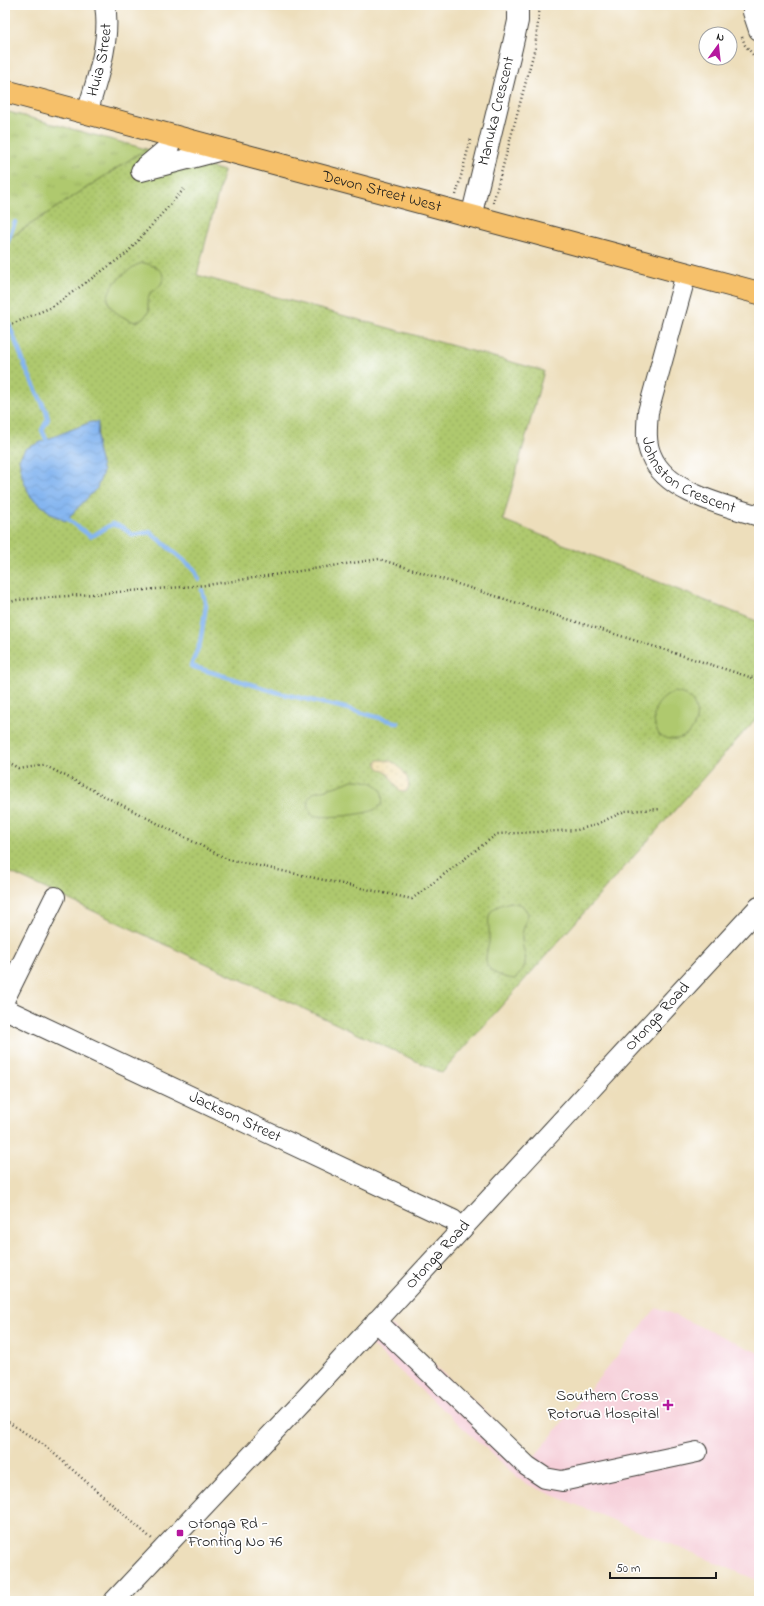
<svg xmlns="http://www.w3.org/2000/svg" width="764" height="1606" font-family="'Indie Flower',sans-serif">
<defs>
<pattern id="grass-dots" width="8" height="8" patternUnits="userSpaceOnUse"><rect width="8" height="8" fill="#afc96e"/><path d="M2 2h.1M6 6h.1" fill="none" stroke="#96ac5f" stroke-width="1.8" stroke-linecap="round"/></pattern>
<pattern id="sand-dots" width="8" height="8" patternUnits="userSpaceOnUse"><rect width="8" height="8" fill="#eeda9e"/><path d="M2 2h.1M6 6h.1" fill="none" stroke="#ccba88" stroke-width="1.8" stroke-linecap="round"/></pattern>
<pattern id="park-tufts" width="24" height="20" patternUnits="userSpaceOnUse"><rect width="24" height="20" fill="#afc96e"/><path d="M3 7l-1-3M5 7V3M7 7l1-3M15 17l-1-3M17 17v-4M19 17l1-3" fill="none" stroke="#96ac5f"/></pattern>
<pattern id="water-waves" width="16" height="10" patternUnits="userSpaceOnUse"><rect width="16" height="10" fill="#84b5f0"/><path d="M0 5q4-4 8 0t8 0" fill="none" stroke="#719bcd"/></pattern>
</defs>
<rect width="100%" height="100%" fill="#fff"/>
<filter id="ink" filterUnits="userSpaceOnUse"><feTurbulence type="fractalNoise" baseFrequency=".025" numOctaves="2"/><feDisplacementMap in="SourceGraphic" scale="8" xChannelSelector="R" yChannelSelector="G"/><feConvolveMatrix kernelMatrix="1 2 1 2 8 2 1 2 1" color-interpolation-filters="sRGB"/></filter>
<filter id="wash" filterUnits="userSpaceOnUse"><feTurbulence type="fractalNoise" baseFrequency=".012" numOctaves="4" result="noise"/><feDisplacementMap in="SourceGraphic" scale="16" xChannelSelector="R" yChannelSelector="G"/><feGaussianBlur stdDeviation="0.9" result="paint"/><feColorMatrix in="noise" values="0 0 0 0 0 0 0 0 0 0 0 0 0 0 0 0 0 1.4 0 .05"/><feComposite in="paint" operator="in"/></filter>
<g filter="url(#wash)">
<rect width="100%" height="100%" fill="#eddebb"/>
<path fill="#f6cfd9" d="M 657,1307 L 759,1353 L 759,1581 L 524,1483 L 371,1345 L 391,1325 L 534,1457 Z"/>
<path fill="url(#grass-dots)" stroke="#667245" d="M 146,149 L 224,171 L 197,275 L 544,371 L 503,520 L 759,622 L 759,715 L 442,1073 L 5,870 L 5,241 Z"/>
<path fill="url(#sand-dots)" stroke="#857b5d" d="M 378,760 C 383,760 390,760 394,763 C 402,768 414,782 406,792 L 399,790 L 388,774 L 378,767 L 376,762 Z"/>
<path fill="url(#park-tufts)" stroke="#667245" d="M 5,111 L 146,149 L 5,241 Z"/>
<g fill="#afc96e" stroke="#667245">
<path d="M 144,263 C 154,265 169,272 161,284 C 158,289 151,291 149,295 C 147,301 148,306 149,311 L 143,319 L 135,322 C 107,312 97,297 123,275 C 131,269 135,264 144,263 Z"/>
<path d="M 674,692 C 712,696 698,753 660,736 C 648,717 654,701 674,692 Z"/>
<path d="M 352,780 C 368,780 386,783 382,804 C 380,806 377,808 374,810 C 362,815 325,819 312,815 L 309,808 L 308,799 L 313,793 L 340,785 Z"/>
<path d="M 511,902 L 522,905 L 528,913 C 527,920 523,928 522,935 C 521,955 534,960 515,979 C 504,978 487,973 486,960 C 486,953 488,948 489,942 C 491,920 480,909 511,902 Z"/>
</g>
<path fill="url(#water-waves)" stroke="#506886" d="M 91,422 L 98,422 L 97,449 L 103,472 L 97,488 L 65,521 L 53,515 L 30,496 L 22,476 L 19,459 L 25,449 L 50,438 Z"/>
<g fill="none" stroke-linecap="round" stroke-linejoin="round">
<g stroke="#84b5f0" stroke-width="4.5">
<path d="M 5,248 L 15,222"/>
<path d="M 5,314 L 27,371 L 46,411 L 48,419 L 42,430 L 46,439"/>
<path d="M 68,519 L 90,536 L 94,535 L 112,524 L 122,527 L 133,535 L 150,532 L 194,569 L 199,580"/>
<path d="M 202,590 L 206,606 L 200,643 L 191,666 L 283,694 L 341,707 L 398,723"/>
</g>
</g>
</g>
<g filter="url(#ink)">
<g fill="none" stroke-linecap="round" stroke-linejoin="round">
<g stroke="#3b3934" stroke-width="22">
<g id="minor">
<path d="M 753,5 L 753,12 L 759,30"/>
<path id="s1" d="M 87,113 C 97,79 111,41 105,5"/>
<path d="M 144,168 L 169,147 L 172,136"/>
<path d="M 141,171 L 222,150"/>
<path id="s2" d="M 471,217 L 512,48 L 518,21 L 518,5"/>
<path id="s3" d="M 686,274 L 648,412 C 647,426 645,442 651,455 C 666,493 724,505 759,516"/>
<path d="M 5,998 L 55,897"/>
<path id="s4" d="M 5,1009 L 453,1220 L 462,1229"/>
<path d="M 376,1321 L 527,1466 L 545,1478 L 562,1481 L 697,1452"/>
<path id="s5" d="M 114,1601 L 316,1387 L 759,907"/>
</g>
</g>
<g stroke="#3b3934" stroke-width="24">
<g id="major">
<path id="s6" d="M 5,91 L 759,293"/>
</g>
</g>
<g stroke="#3b3934" stroke-width="2.5" stroke-dasharray="1 3" stroke-linecap="butt">
<path d="M 495,5 L 499,8 L 501,6"/>
<path d="M 742,37 L 745,45 L 759,62"/>
<path d="M 456,195 L 471,138"/>
<path d="M 493,203 L 535,48 L 540,5"/>
<path d="M 5,327 L 52,307 L 127,253 L 184,189"/>
<path d="M 5,604 L 17,600 L 207,585 L 379,559 L 756,679"/>
<path d="M 5,761 L 19,769 L 44,765 L 227,859 L 412,899 L 497,834 L 577,830 L 595,825 L 625,811 L 661,809"/>
<path d="M 5,1420 L 44,1445 L 152,1539"/>
</g>
<use href="#minor" stroke="#fff" stroke-width="20"/>
<use href="#major" stroke="#f6c06b" stroke-width="22"/>
</g>
</g>
<g fill="#b5179e" stroke="#fff" stroke-width="1.5">
<path d="M666 1399h4v4h4v4h-4v4h-4v-4h-4v-4h4z"/>
<rect x="176" y="1529" width="8" height="8" rx="2"/>
</g>
<g text-anchor="middle" dominant-baseline="central" stroke-width="3.5" stroke-linejoin="round" paint-order="stroke">
<g font-size="16" fill="#1c1c1c" stroke="#fff">
<text stroke="none"><textPath href="#s1" startOffset="55">Huia Street</textPath></text>
<text stroke="none"><textPath href="#s2" startOffset="109">Manuka Crescent</textPath></text>
<text stroke="none"><textPath href="#s6" startOffset="390">Devon Street West</textPath></text>
<text stroke="none"><textPath href="#s3" startOffset="229">Johnston Crescent</textPath></text>
<text stroke="none"><textPath href="#s5" startOffset="798">Otonga Road</textPath></text>
<text stroke="none"><textPath href="#s4" startOffset="254">Jackson Street</textPath></text>
<text stroke="none"><textPath href="#s5" startOffset="474">Otonga Road</textPath></text>
</g>
<g font-size="16" fill="#1c1c1c" stroke="#fff" text-anchor="end">
<text x="659" y="1396">Southern Cross<tspan x="659" dy="18">Rotorua Hospital</tspan></text>
<text x="188" y="1524" text-anchor="start">Otonga Rd -<tspan x="188" dy="18">Fronting No 76</tspan></text>
</g>
</g>
<rect width="764" height="1606" fill="none" stroke="#fff" stroke-width="20"/>
<g transform="translate(718 46) rotate(15)"><circle r="19" fill="#ffffff" stroke="#a4a4a4"/>
<path d="M0-3L7 15L0 10L-7 15Z" fill="#b5179e"/>
<text y="-6" font-size="11" font-weight="bold" text-anchor="middle" fill="#1c1c1c">N</text>
</g>
<path d="M610 1572v6h106v-6" fill="none" stroke="#1c1c1c" stroke-width="2"/>
<text x="616" y="1572" font-size="12" fill="#1c1c1c" stroke="#ffffff" stroke-width="3" paint-order="stroke">50 m</text>
</svg>
